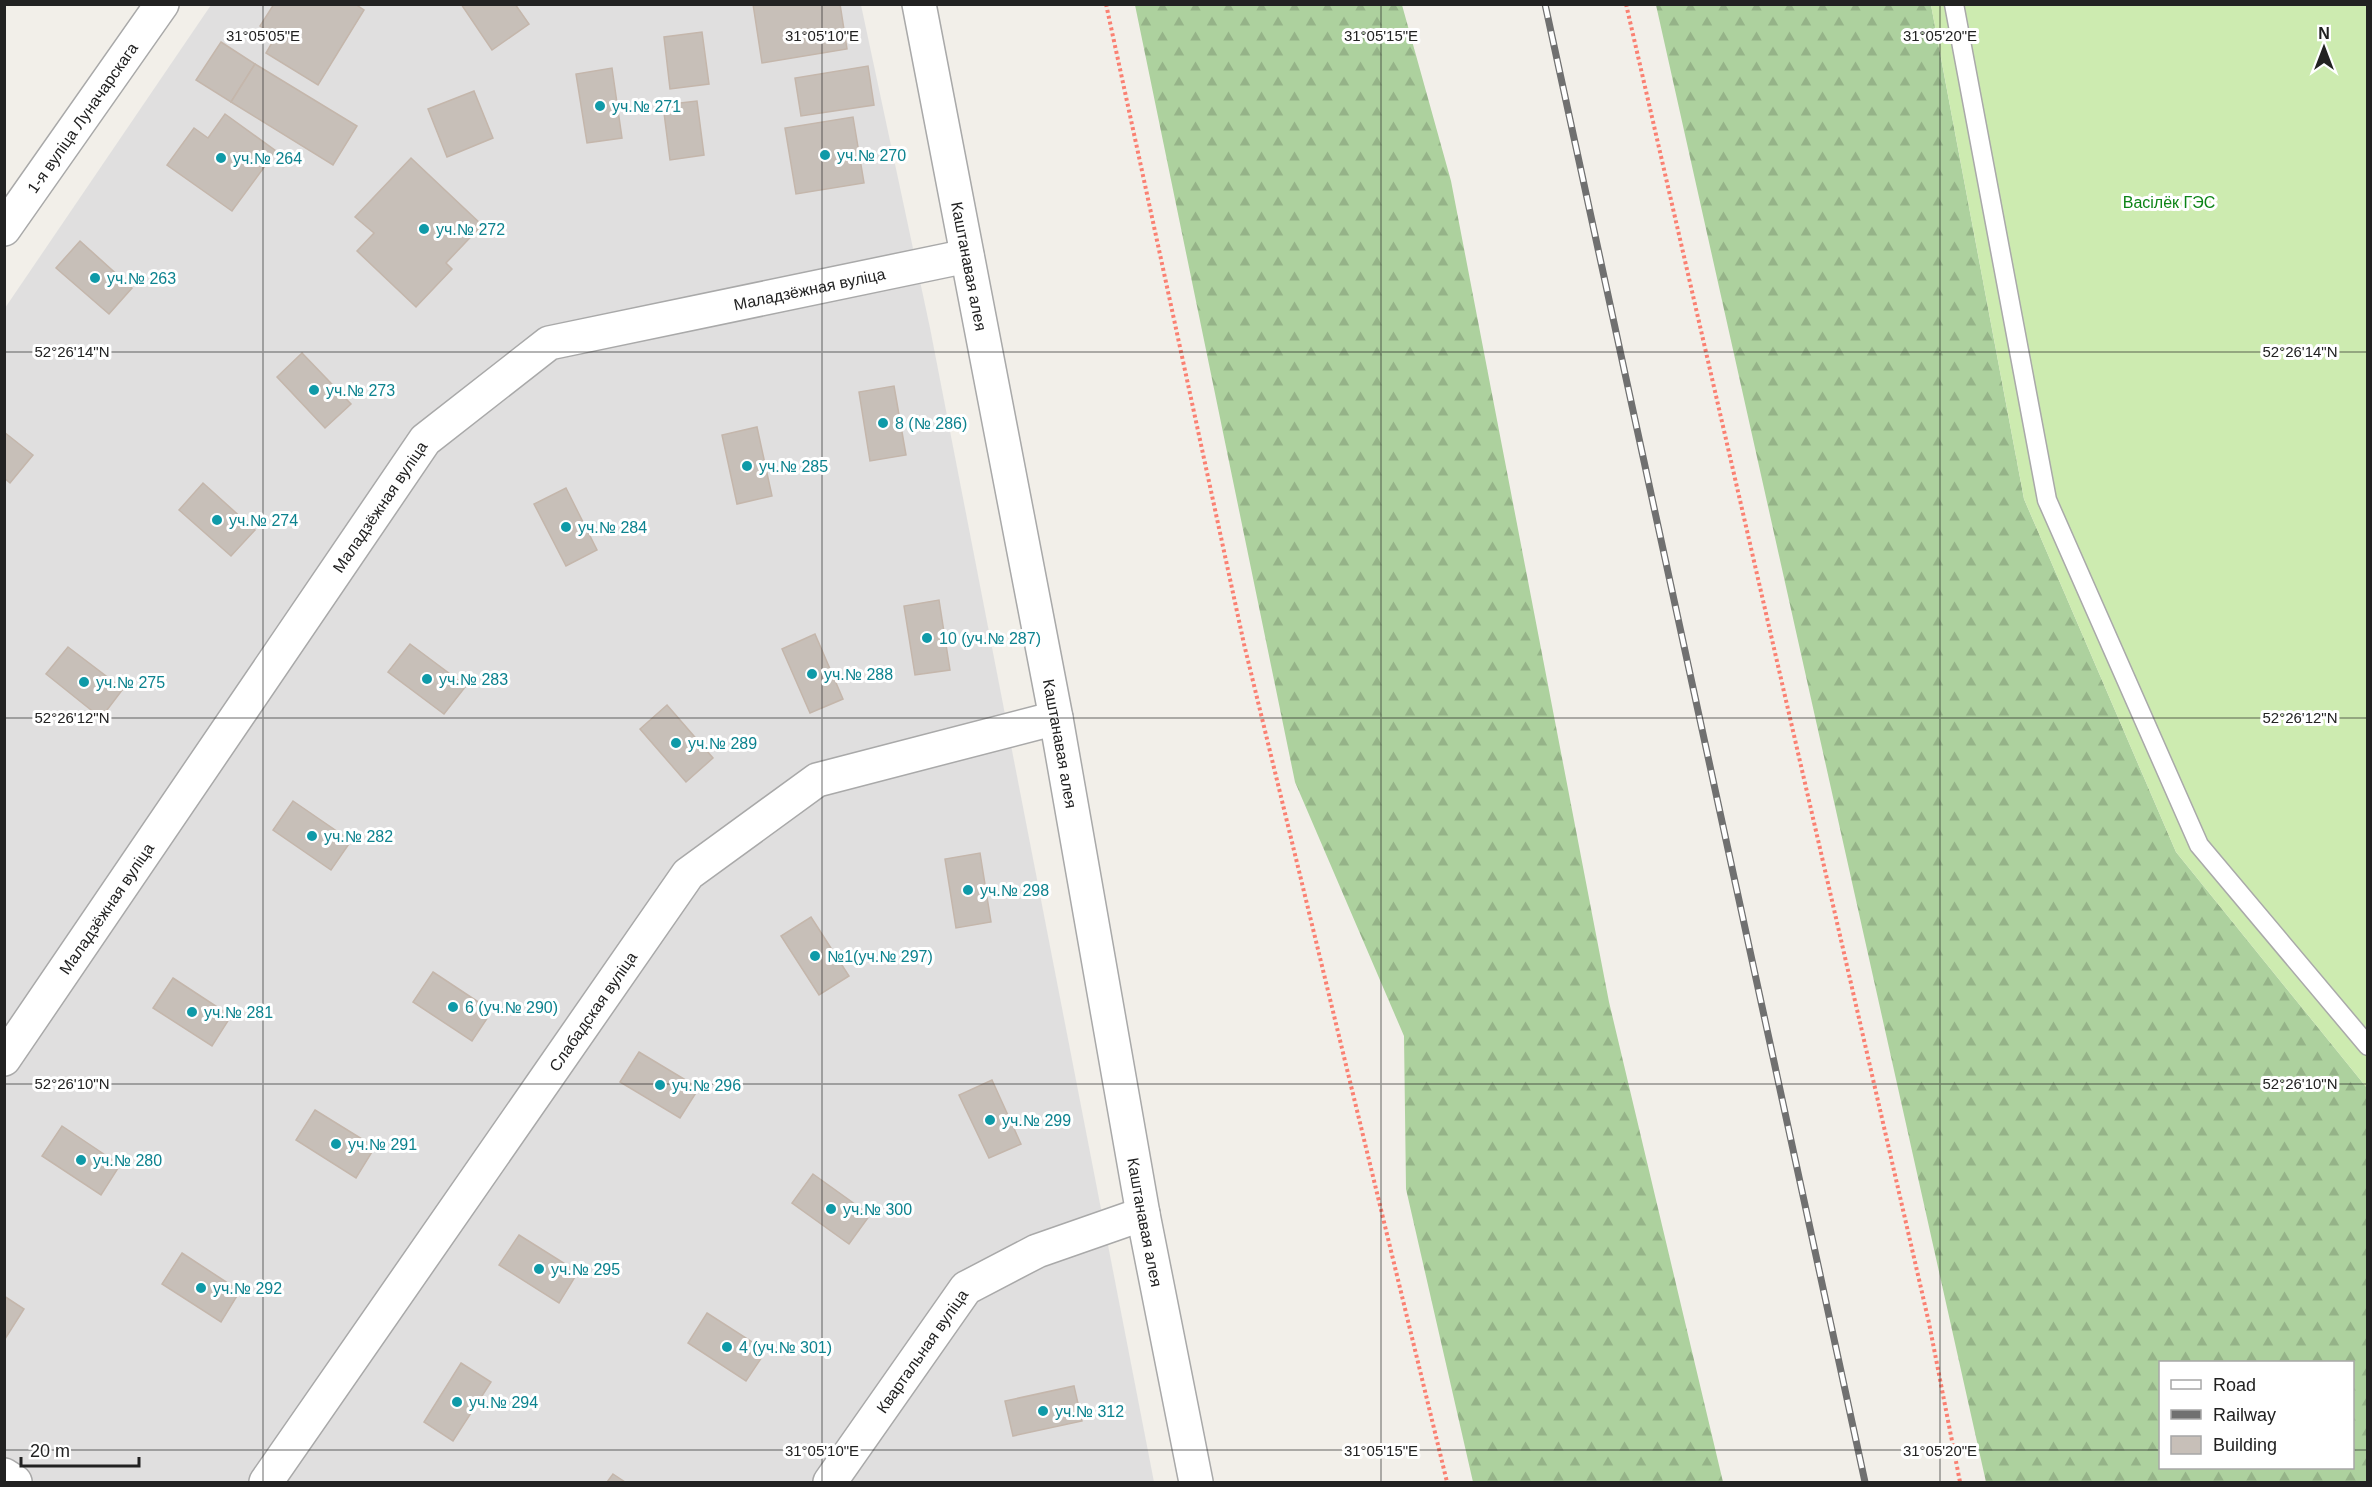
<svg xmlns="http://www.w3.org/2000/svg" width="2372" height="1487" font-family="Helvetica,sans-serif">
<defs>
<pattern id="forest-firs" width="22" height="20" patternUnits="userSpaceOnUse" patternTransform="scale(1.5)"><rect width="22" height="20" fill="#add19e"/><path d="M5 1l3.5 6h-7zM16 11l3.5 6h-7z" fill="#95b388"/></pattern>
</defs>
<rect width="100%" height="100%" fill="#f2efe9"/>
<path fill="#e0dfdf" d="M 211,5 L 861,5 L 930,328 L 1154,1482 L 5,1482 L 5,308 Z"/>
<g fill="url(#forest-firs)" fill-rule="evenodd">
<path d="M 1135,5 L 1402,5 L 1451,181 L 1609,1002 L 1723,1482 L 1473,1482 L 1406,1189 L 1404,1036 L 1295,782 Z"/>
<path d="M 1656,5 L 1931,5 L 2024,499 L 2176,852 L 2367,1088 L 2367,1482 L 1986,1482 ZM 2160,1362 L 2352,1362 L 2352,1468 L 2160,1468 Z"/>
</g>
<path fill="#cdebb0" d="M 1931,5 L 2367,5 L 2367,1088 L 2176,852 L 2024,499 Z"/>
<g fill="#c7bfb8" stroke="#c4b6ab" stroke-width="1.5">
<path d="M 274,4 L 355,4 L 364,10 L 318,85 L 266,53 L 276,36 L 260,26 Z"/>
<path d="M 461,4 L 515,4 L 529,24 L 492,50 Z"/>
<path d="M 753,4 L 840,4 L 847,49 L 762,63 Z"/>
<path d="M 702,32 L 709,84 L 670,89 L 664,37 Z"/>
<path d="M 221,42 L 255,64 L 231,102 L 196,80 Z"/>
<path d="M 255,64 L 357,126 L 333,165 L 231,102 Z"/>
<path d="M 868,66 L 874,105 L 801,116 L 795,78 Z"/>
<path d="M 612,68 L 622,138 L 587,143 L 576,74 Z"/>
<path d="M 474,91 L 493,138 L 447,157 L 428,109 Z"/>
<path d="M 697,101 L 704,155 L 670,160 L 663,105 Z"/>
<path d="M 225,114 L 276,151 L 232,211 L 167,165 L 194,128 L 208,138 Z"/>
<path d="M 853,117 L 864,183 L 796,194 L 785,128 Z"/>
<path d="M 411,158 L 482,225 L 446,263 L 452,269 L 416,307 L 357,251 L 374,233 L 355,217 Z"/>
<path d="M 80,241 L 132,288 L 109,314 L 56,268 Z"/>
<path d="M 302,353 L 351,404 L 325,428 L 277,377 Z"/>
<path d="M 894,386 L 906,455 L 870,461 L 859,392 Z"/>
<path d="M 757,427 L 772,496 L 737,504 L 722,435 Z"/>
<path d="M 4,432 L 33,455 L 10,483 L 4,478 Z"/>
<path d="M 203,483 L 255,530 L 231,556 L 179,510 Z"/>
<path d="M 566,488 L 597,550 L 566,566 L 534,504 Z"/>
<path d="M 939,600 L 950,670 L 915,675 L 904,606 Z"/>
<path d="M 815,634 L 843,699 L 810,713 L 782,649 Z"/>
<path d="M 410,644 L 466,686 L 444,714 L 388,672 Z"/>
<path d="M 68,647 L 123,689 L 101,718 L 46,674 Z"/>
<path d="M 667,705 L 713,758 L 686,782 L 640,729 Z"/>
<path d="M 293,801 L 351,841 L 331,870 L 273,830 Z"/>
<path d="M 980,853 L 991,922 L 956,928 L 945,859 Z"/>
<path d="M 811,917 L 849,976 L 819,995 L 781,936 Z"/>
<path d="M 433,972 L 492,1011 L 472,1041 L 413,1002 Z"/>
<path d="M 173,978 L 231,1016 L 212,1046 L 153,1008 Z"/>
<path d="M 639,1052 L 699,1088 L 680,1118 L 620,1082 Z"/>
<path d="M 992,1080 L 1021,1144 L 989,1158 L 959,1095 Z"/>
<path d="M 315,1110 L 375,1147 L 356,1178 L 296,1140 Z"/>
<path d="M 62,1126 L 120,1165 L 101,1195 L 42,1156 Z"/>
<path d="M 813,1174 L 870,1215 L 849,1244 L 792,1203 Z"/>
<path d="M 519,1235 L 578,1272 L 559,1303 L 499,1265 Z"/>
<path d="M 182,1253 L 240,1291 L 221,1322 L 162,1284 Z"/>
<path d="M 4,1296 L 24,1309 L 5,1339 L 4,1339 Z"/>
<path d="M 707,1313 L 766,1351 L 746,1381 L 688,1343 Z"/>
<path d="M 461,1363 L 491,1382 L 453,1441 L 424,1422 Z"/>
<path d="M 1074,1386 L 1082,1421 L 1013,1436 L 1005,1401 Z"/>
<path d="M 613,1474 L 625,1482 L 607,1482 Z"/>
</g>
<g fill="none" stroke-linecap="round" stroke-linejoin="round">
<g stroke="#a9a9a9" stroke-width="21">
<path id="lane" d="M 1954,4 L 2047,500 L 2199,845 L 2368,1046"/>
</g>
<g stroke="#a9a9a9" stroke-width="36">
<g id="street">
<path id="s1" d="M 919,4 L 1056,718 L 1143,1214 L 1196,1482"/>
<path id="s2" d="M 4,229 L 162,4"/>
<path id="s3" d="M 4,1059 L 425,440 L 549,343 L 967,256"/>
<path d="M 4,1475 L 15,1482"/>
<path id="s4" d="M 266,1482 L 688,874 L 817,780 L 1056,718"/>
<path id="s5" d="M 830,1482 L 966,1288 L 1037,1251 L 1143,1214"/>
</g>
</g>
<g stroke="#fa8072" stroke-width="4" stroke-dasharray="3 3" stroke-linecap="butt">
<path d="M 1106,4 L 1244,644 L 1447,1482"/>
<path d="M 1626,4 L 1929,1323 L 1960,1482"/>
</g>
<use href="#lane" stroke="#fff" stroke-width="18"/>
<use href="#street" stroke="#fff" stroke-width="33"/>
<g stroke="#707070" stroke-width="7">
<path id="rail" d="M 1545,4 L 1865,1482"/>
</g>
<use href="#rail" stroke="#fff" stroke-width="4.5" stroke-dasharray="14" stroke-linecap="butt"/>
</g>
<path fill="none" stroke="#222" stroke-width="1.5" stroke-opacity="0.45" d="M 263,4 L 263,1482M 822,4 L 822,1482M 1381,4 L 1381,1482M 1940,4 L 1940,1482M 4,352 L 2368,352M 4,718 L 2368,718M 4,1084 L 2368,1084M 4,1450 L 2160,1450M 2352,1450 L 2368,1450"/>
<g fill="#0f9aa8" stroke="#fff" stroke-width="2">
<circle cx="600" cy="106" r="6"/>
<circle cx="825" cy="155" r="6"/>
<circle cx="221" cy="158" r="6"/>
<circle cx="424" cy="229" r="6"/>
<circle cx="95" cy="278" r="6"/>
<circle cx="314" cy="390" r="6"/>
<circle cx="883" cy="423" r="6"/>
<circle cx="747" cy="466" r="6"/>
<circle cx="217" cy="520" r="6"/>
<circle cx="566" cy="527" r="6"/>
<circle cx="927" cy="638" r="6"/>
<circle cx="812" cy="674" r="6"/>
<circle cx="427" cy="679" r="6"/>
<circle cx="84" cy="682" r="6"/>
<circle cx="676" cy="743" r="6"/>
<circle cx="312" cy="836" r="6"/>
<circle cx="968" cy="890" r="6"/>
<circle cx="815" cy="956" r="6"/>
<circle cx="453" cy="1007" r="6"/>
<circle cx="192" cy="1012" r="6"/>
<circle cx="660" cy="1085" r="6"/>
<circle cx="990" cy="1120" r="6"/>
<circle cx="336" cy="1144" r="6"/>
<circle cx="81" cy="1160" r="6"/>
<circle cx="831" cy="1209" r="6"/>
<circle cx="539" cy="1269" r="6"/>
<circle cx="201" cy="1288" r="6"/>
<circle cx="727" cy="1347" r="6"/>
<circle cx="457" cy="1402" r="6"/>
<circle cx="1043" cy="1411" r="6"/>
</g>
<g text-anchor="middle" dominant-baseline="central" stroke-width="6" stroke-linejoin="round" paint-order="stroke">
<g font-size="16" fill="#0d838f" stroke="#fff" text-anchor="start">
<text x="612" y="106">уч.№ 271</text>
<text x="837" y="155">уч.№ 270</text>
<text x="233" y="158">уч.№ 264</text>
<text x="436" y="229">уч.№ 272</text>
<text x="107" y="278">уч.№ 263</text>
<text x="326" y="390">уч.№ 273</text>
<text x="895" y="423">8 (№ 286)</text>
<text x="759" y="466">уч.№ 285</text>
<text x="229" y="520">уч.№ 274</text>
<text x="578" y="527">уч.№ 284</text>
<text x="939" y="638">10 (уч.№ 287)</text>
<text x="824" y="674">уч.№ 288</text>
<text x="439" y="679">уч.№ 283</text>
<text x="96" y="682">уч.№ 275</text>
<text x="688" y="743">уч.№ 289</text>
<text x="324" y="836">уч.№ 282</text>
<text x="980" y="890">уч.№ 298</text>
<text x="827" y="956">№1(уч.№ 297)</text>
<text x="465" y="1007">6 (уч.№ 290)</text>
<text x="204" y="1012">уч.№ 281</text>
<text x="672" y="1085">уч.№ 296</text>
<text x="1002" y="1120">уч.№ 299</text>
<text x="348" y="1144">уч.№ 291</text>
<text x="93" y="1160">уч.№ 280</text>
<text x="843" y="1209">уч.№ 300</text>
<text x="551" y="1269">уч.№ 295</text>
<text x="213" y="1288">уч.№ 292</text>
<text x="739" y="1347">4 (уч.№ 301)</text>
<text x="469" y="1402">уч.№ 294</text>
<text x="1055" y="1411">уч.№ 312</text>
</g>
<g font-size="16" fill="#222" stroke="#fff">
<text stroke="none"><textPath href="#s2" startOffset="136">1-я вуліца Луначарскага</textPath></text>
<text stroke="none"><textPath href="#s1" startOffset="267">Каштанавая алея</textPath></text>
<text stroke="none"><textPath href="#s3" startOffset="1172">Маладзёжная вуліца</textPath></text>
<text stroke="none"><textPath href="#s3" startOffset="668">Маладзёжная вуліца</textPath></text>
<text stroke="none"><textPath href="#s1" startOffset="753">Каштанавая алея</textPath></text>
<text stroke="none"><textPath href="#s3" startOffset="182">Маладзёжная вуліца</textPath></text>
<text stroke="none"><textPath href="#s4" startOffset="573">Слабадская вуліца</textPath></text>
<text stroke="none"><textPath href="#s1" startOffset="1239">Каштанавая алея</textPath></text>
<text stroke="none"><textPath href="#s5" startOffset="160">Квартальная вуліца</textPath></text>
</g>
<g font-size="16" fill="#0c8416" stroke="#fff">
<text x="2169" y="202">Васілёк ГЭС</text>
</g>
</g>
<g font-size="15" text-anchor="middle" fill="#222" stroke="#fff" stroke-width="6" stroke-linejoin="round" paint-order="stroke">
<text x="263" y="41">31°05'05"E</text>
<text x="822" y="41">31°05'10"E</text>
<text x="1381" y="41">31°05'15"E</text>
<text x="1940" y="41">31°05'20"E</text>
<text x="72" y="357">52°26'14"N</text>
<text x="2300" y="357">52°26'14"N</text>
<text x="72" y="723">52°26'12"N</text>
<text x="2300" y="723">52°26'12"N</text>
<text x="72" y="1089">52°26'10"N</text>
<text x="2300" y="1089">52°26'10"N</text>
<text x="822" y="1456">31°05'10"E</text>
<text x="1381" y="1456">31°05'15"E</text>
<text x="1940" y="1456">31°05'20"E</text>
</g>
<rect width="2372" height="1487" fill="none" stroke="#222222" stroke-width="12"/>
<rect x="2159" y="1361" width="195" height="108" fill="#ffffff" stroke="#a7a7a7" stroke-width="1.5"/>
<rect x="2171" y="1380" width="30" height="9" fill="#ffffff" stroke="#a7a7a7" stroke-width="1.5"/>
<text x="2213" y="1391" font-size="18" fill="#222222">Road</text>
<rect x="2171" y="1410" width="30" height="9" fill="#707070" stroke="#a7a7a7" stroke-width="1.5"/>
<text x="2213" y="1421" font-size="18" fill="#222222">Railway</text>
<rect x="2171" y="1436" width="30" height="18" fill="#c7bfb8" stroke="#a7a7a7" stroke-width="1.5"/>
<text x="2213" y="1451" font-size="18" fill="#222222">Building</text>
<g transform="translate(2324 48)" stroke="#ffffff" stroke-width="4.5" paint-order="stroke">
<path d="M0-4.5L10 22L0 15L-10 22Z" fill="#222222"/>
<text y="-9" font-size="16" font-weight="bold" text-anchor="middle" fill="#222222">N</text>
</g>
<path d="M21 1457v9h118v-9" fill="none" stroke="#222222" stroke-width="3"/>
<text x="30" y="1457" font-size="18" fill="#222222" stroke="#ffffff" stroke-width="4.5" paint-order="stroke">20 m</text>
</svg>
